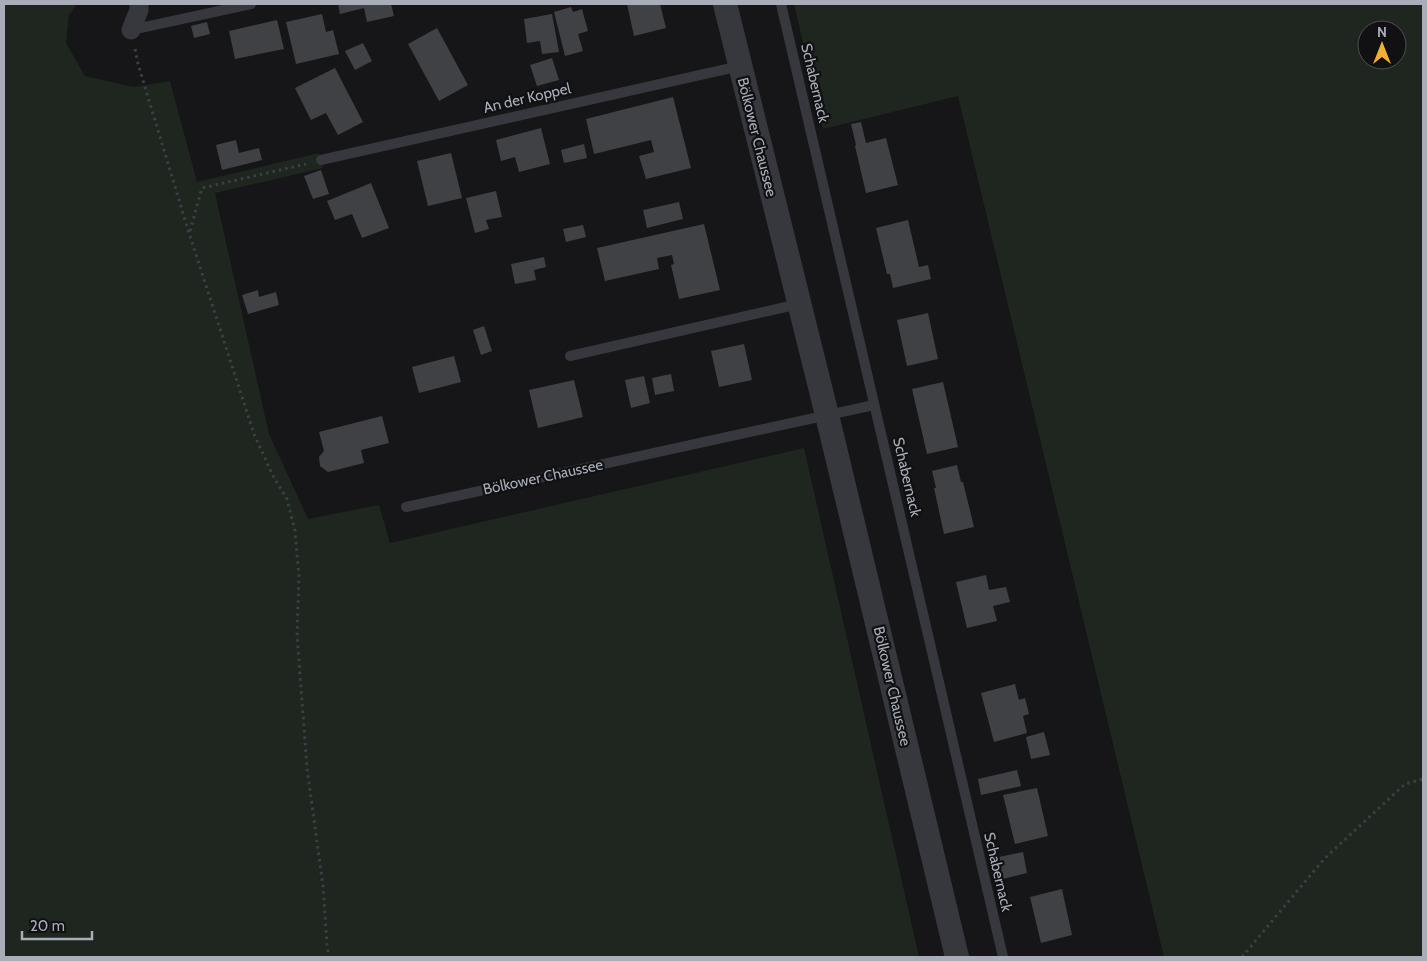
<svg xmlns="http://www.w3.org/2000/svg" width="1427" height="961" font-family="Cabin,sans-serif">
<rect width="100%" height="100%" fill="#161618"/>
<g fill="#1e261f" fill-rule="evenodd">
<path d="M 4,4 L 77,4 L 69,15 L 66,43 L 85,76 L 134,87 L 170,81 L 197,182 L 319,153 L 323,168 L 215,193 L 269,434 L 308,519 L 379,505 L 390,543 L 804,448 L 919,957 L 4,957 Z"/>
<path d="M 794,4 L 1423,4 L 1423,957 L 1164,957 L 958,96 L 823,129 ZM 1367,30 L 1397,30 L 1397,60 L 1367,60 Z"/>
</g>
<g fill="#404145">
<path d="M 338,4 L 391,4 L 394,16 L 367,22 L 364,8 L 340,14 Z"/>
<path d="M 627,4 L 660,4 L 666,28 L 634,36 Z"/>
<path d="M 571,7 L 573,12 L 582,9 L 588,31 L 578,34 L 583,51 L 565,56 L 554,12 Z"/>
<path d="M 322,14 L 326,32 L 333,30 L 339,54 L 296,64 L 286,22 Z"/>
<path d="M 552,14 L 559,52 L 542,54 L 540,41 L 527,43 L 524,19 Z"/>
<path d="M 277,20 L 284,49 L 235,59 L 229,31 Z"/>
<path d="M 207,22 L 210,34 L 194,38 L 191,26 Z"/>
<path d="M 437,28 L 468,85 L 439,101 L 408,44 Z"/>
<path d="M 363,43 L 372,61 L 355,70 L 345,51 Z"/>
<path d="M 552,58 L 559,80 L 537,86 L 530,65 Z"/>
<path d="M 335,68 L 363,122 L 338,135 L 326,113 L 311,120 L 295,88 Z"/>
<path d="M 673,97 L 691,168 L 646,179 L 639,156 L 654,152 L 651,140 L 594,154 L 586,119 Z"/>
<path d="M 861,122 L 866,143 L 886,138 L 898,185 L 866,193 L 855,146 L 856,145 L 851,124 Z"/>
<path d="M 541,128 L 550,164 L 519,172 L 515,157 L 501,161 L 496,140 Z"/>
<path d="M 236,140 L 239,153 L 259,148 L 262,160 L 222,170 L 216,145 Z"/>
<path d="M 584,144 L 587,158 L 564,163 L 561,150 Z"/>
<path d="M 451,153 L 462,198 L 428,206 L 417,161 Z"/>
<path d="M 321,170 L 329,194 L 313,199 L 304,176 Z"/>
<path d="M 371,183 L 389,228 L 362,238 L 352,214 L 335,220 L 327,201 Z"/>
<path d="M 496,191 L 502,217 L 486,220 L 489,229 L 475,233 L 466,198 Z"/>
<path d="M 679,202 L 683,219 L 647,228 L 643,210 Z"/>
<path d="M 908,220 L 919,267 L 928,265 L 931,279 L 893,288 L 890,274 L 887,274 L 876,228 Z"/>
<path d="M 704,224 L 720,290 L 679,299 L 671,265 L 674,264 L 672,255 L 657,258 L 659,269 L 605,281 L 597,248 Z"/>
<path d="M 583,225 L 586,237 L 566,242 L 563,229 Z"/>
<path d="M 544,257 L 546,267 L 534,270 L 536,280 L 515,284 L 511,264 Z"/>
<path d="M 258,290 L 259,297 L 276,292 L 279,305 L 248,314 L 242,295 Z"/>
<path d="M 928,313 L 938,359 L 907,366 L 897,320 Z"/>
<path d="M 484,326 L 492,351 L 481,355 L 473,330 Z"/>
<path d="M 744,344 L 752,380 L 719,387 L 711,351 Z"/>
<path d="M 454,356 L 461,382 L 419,393 L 412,367 Z"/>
<path d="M 671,374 L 674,391 L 655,395 L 652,378 Z"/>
<path d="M 644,376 L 650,403 L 631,408 L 625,380 Z"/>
<path d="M 574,380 L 583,417 L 538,428 L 529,390 Z"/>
<path d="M 943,382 L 958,447 L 927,454 L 912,389 Z"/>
<path d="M 382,416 L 389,443 L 361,450 L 364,463 L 328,472 L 320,466 L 319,457 L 324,451 L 319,432 Z"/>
<path d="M 957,465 L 961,482 L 963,482 L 974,527 L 944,534 L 934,488 L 936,488 L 932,471 Z"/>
<path d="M 986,575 L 989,590 L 1006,587 L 1010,602 L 993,606 L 997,621 L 967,628 L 956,582 Z"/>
<path d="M 1015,684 L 1019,700 L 1025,698 L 1029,714 L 1023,716 L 1027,733 L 994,742 L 981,693 Z"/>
<path d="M 1044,732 L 1050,755 L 1031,759 L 1026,737 Z"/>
<path d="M 1017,770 L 1021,786 L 981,795 L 978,779 Z"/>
<path d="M 1037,788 L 1048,836 L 1015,844 L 1003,795 Z"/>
<path d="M 1023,852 L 1027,873 L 999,880 L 994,858 Z"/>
<path d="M 1062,889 L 1072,935 L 1041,943 L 1030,897 Z"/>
</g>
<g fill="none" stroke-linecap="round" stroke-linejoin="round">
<g stroke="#3d3f44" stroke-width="3" stroke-dasharray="2.5 4" stroke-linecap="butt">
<path d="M 135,49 L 138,64 L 189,233 L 254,434 L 273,476 L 287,499 L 295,531 L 299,577 L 297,635 L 307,768 L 323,886 L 327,945 L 329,957"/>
<path d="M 190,231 L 202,188 L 306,164"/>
<path d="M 1242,957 L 1324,859 L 1405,784 L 1423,779"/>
</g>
<g stroke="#37383d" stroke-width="10">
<path d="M 781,4 L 1003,957"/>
<path d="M 131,30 L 251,4"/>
<path d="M 321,160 L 740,66"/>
<path d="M 570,356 L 799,304"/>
<path d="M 406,507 L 874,405"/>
</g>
<path stroke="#37383d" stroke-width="19" d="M 131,30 L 139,10 L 139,4"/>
<path stroke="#37383d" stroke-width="24" d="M 725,4 L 827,415 L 957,957"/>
</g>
<g text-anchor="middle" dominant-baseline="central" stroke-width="4.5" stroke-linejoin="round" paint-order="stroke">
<g font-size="15" fill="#a8adb8" stroke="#111113">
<text transform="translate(815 83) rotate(77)">Schabernack</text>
<text transform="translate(527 98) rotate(-13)">An der Koppel</text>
<text transform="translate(757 137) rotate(76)">Bölkower Chaussee</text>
<text transform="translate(543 477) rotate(-12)">Bölkower Chaussee</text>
<text transform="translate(907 477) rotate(77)">Schabernack</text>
<text transform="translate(892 686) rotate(77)">Bölkower Chaussee</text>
<text transform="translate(998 872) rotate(77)">Schabernack</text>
</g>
</g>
<rect width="1427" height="961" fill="none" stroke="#a8adb8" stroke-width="10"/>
<g transform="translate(1382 45)"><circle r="24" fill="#111113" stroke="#4d4f55"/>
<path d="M0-4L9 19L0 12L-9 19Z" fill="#f2b134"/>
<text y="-8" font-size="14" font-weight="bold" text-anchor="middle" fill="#a8adb8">N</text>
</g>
<path d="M22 931v8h70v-8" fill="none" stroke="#a8adb8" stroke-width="2.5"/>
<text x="30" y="931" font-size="15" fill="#a8adb8" stroke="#111113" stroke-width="4" paint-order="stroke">20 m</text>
</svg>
